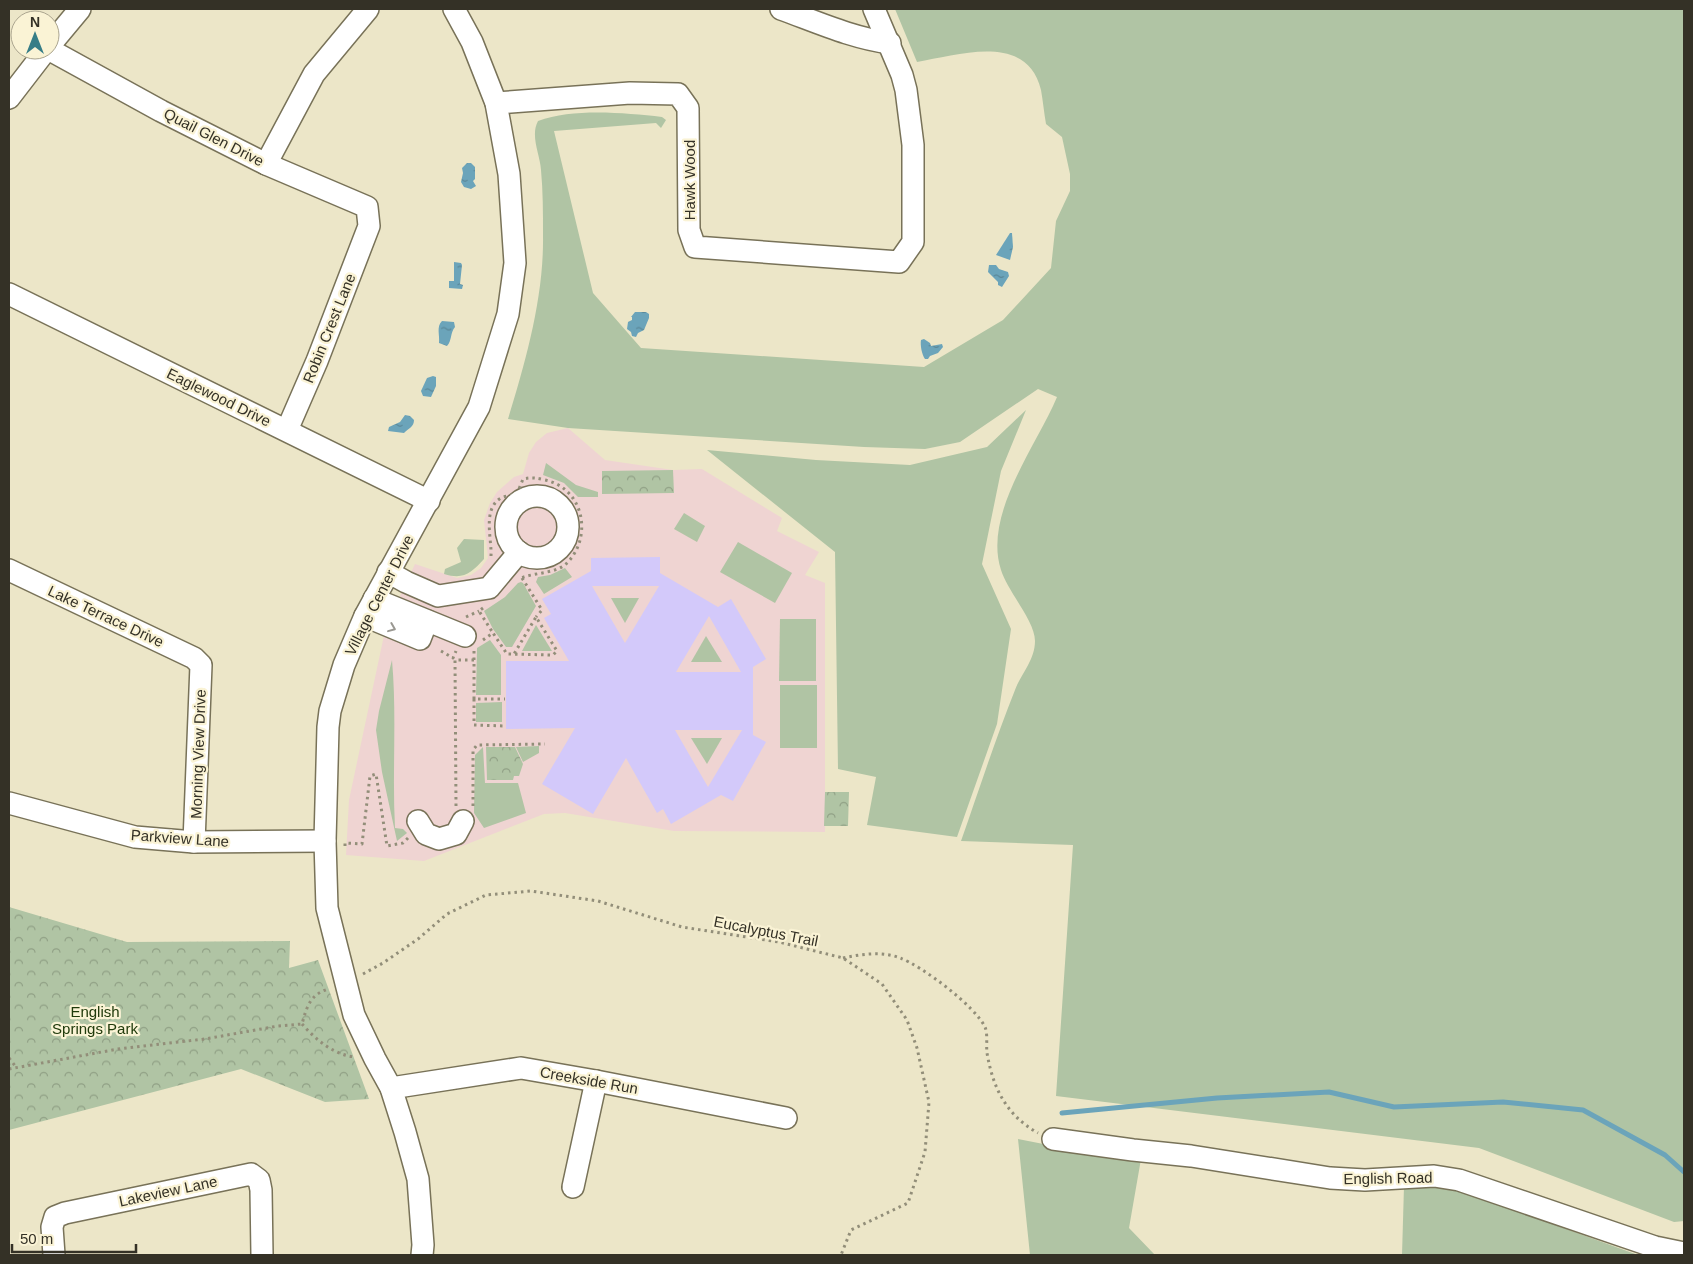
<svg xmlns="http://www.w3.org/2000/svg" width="1693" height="1264" font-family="Arial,sans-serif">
<defs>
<pattern id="park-crowns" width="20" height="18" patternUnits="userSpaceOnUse" patternTransform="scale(1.25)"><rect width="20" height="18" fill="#b0c4a4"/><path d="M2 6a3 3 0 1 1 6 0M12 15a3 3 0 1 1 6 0" fill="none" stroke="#90a085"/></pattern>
<pattern id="water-ripples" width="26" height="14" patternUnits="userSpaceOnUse" patternTransform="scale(1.25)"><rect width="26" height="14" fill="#6ba4ba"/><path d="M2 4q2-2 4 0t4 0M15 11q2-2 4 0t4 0" fill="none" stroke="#598697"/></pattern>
</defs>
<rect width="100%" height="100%" fill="#ece6c8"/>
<path fill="#efd4d2" d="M 568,428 L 605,460 L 673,470 L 702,469 L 782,518 L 777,531 L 819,552 L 805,575 L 825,583 L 825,832 L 674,831 L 565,813 L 544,814 L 424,861 L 346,855 L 349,800 L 386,626 L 415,564 L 457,578 L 471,575 L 481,568 L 488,558 L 484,520 L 490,503 L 497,492 L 514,477 L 523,474 L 529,453 L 536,442 L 547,433 Z"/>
<g fill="#b0c4a4">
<path d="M 895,9 L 1684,9 L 1684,1221 L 1674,1222 L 1479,1148 L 1056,1096 L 1073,845 L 961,841 C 979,790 995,740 1015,690 C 1021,674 1035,660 1035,641 C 1035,621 1008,592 1001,570 C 983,514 1036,447 1057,397 L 1038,389 L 960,442 L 925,449 L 864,447 L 568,428 L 508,419 C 526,360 544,297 543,235 C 543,213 543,191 541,170 C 540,154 530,136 538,121 C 574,108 624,113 662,117 L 666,120 L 661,128 L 656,123 L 554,131 L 593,293 L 641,348 L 924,367 L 1003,320 L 1051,268 L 1056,221 L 1070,191 L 1070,174 L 1062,137 L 1046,124 C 1044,113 1043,101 1041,90 C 1027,32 959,55 917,62 Z"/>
<path d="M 1026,410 L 1001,471 L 982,564 L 1011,629 L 997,724 L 957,837 L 867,825 L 876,777 L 838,769 L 835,552 L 707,450 L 816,460 L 910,465 L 987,447 Z"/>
<path d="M 546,463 L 576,485 L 598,492 L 598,497 L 578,497 L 564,483 L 543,475 Z"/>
<path d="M 684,513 L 705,526 L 697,542 L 674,529 Z"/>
<path d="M 464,539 L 484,540 L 484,559 C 471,573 464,580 444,574 L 445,569 L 461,562 L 457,548 Z"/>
<path d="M 738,542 L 792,573 L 775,603 L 720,572 Z"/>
<path d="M 565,568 L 572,577 L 544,594 L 536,582 L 538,577 L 550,575 Z"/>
<path d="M 521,582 L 523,583 L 536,606 L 512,647 L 506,647 L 493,629 L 484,611 L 505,597 L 518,583 Z"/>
<path d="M 611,598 L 639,598 L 625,623 Z"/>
<path d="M 780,619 L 816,619 L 816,681 L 779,681 Z"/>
<path d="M 536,625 L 552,651 L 522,651 Z"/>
<path d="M 706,636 L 722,662 L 691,662 Z"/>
<path d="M 490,640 L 501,655 L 501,695 L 476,695 L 477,648 Z"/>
<path d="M 392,660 C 397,716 392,772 395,828 L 403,829 L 407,833 L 397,841 L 382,772 L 376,730 L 379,711 Z"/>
<rect x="780" y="685" width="37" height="63"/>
<path d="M 502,702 L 502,722 L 476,722 L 476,703 Z"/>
<path d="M 691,738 L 722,738 L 707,764 Z"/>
<path d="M 539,746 L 539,753 L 523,762 L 516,747 Z"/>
<path d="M 483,747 L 485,783 L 518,783 L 526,813 L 484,828 L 474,813 L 475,755 Z"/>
<path d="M 1018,1139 L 1084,1152 L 1141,1159 L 1129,1228 L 1155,1255 L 1030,1255 Z"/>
<path d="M 1404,1186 L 1436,1186 L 1458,1190 L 1638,1255 L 1402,1255 Z"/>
</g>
<g fill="url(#park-crowns)">
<path d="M 673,470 L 674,493 L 602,494 L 602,471 Z"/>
<path d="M 486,747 L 515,747 L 523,764 L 519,776 L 514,776 L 513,780 L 487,780 Z"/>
<path d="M 825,792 L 849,792 L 848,826 L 824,826 Z"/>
<path d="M 9,907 L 127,942 L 290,941 L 289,968 L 318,960 L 369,1099 L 325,1102 L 241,1069 L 9,1130 Z"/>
</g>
<g fill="url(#water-ripples)">
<path d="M 467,163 L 471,163 L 475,167 L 475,179 L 473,181 L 476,186 L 471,189 L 464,187 L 461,182 L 463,173 L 462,168 Z"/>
<path d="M 1010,233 L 1012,233 L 1013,247 L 1010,260 L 996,255 Z"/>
<path d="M 454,262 L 461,263 L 462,265 L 460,284 L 463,285 L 462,289 L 449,288 L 449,281 L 454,281 Z"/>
<path d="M 989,265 L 996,265 L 999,269 L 1008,272 L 1009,276 L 1002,287 L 998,285 L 998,282 L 988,272 Z"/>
<path d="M 635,312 L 646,312 L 649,314 L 649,318 L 644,330 L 638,333 L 636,337 L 632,336 L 631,332 L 627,329 L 628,322 L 632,320 L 632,317 L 631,317 Z"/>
<path d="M 442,321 L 454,322 L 455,327 C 450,333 452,341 447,346 L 439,343 C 440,335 436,327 442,321 Z"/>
<path d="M 924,339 L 930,343 L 931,346 L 942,344 L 943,347 L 938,353 L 930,356 L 928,359 L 925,359 C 922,355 920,345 921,340 Z"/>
<path d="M 433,376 L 436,377 L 436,386 L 431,397 L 423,396 L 421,391 L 427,378 Z"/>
<path d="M 405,415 L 410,416 L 414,420 C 414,427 409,428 404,433 L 388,431 L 389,427 L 400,422 Z"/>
</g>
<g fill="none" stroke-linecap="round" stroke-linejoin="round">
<path stroke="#6ba4ba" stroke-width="5" d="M 1062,1113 L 1217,1098 L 1329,1092 L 1394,1107 L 1503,1102 L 1583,1110 L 1665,1155 L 1684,1172"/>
</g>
<path fill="#d3c9fa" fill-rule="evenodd" d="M 660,557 L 660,573 L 718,607 L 731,599 L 766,659 L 753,667 L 753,735 L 766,742 L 733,801 L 721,795 L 671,824 L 663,809 L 657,813 L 626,758 L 593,814 L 542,784 L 575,728 L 506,729 L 506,661 L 569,661 L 544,618 L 551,614 L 542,599 L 591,571 L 591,558 ZM 592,586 L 659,586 L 625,643 ZM 709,616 L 741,672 L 676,672 ZM 675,730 L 742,730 L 708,787 Z"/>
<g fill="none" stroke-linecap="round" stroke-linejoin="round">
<g stroke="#787258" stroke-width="24">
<g id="minor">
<path d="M 781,9 C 817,22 852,38 890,43"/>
<path d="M 50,45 L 80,9"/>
<path d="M 50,50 L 161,111 L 266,164 L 367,207 L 369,226 L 317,361 L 287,430"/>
<path d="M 9,98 L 46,50"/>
<path d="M 496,103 L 630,93 L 678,94 L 688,108 L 689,230 L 695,247 L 899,262 L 913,242 L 913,145 L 906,90 L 902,75 L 874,9"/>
<path d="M 266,164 L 314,74 L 368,9"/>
<path d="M 9,294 L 429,501"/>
<circle cx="537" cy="527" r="31"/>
<path d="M 9,570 L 194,658 L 201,665 L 194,842"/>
<path d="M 388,572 L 406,582 L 438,596 L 489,588 L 519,552"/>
<path d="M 374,599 L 465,636"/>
<path d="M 365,616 L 420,639 L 427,621"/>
<path d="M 9,803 L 135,837 L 194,842 L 325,841"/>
<path d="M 418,821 L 426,834 L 439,839 L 456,834 L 463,821"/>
<path d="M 391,1088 L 521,1068 L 596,1081 L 786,1118"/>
<path d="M 1053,1139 L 1133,1150 L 1191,1156 L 1330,1178 L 1365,1180 L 1434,1176 L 1459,1180 L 1655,1247 L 1684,1253"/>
<path d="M 573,1187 L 596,1081"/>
<path d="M 54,1255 L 52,1227 L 55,1217 L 65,1213 L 251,1174 L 259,1180 L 261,1190 L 262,1255"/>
<path d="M 422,1255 L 423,1245 L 418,1179 L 405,1132 L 391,1088 L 375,1059 L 354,1015 L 327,908 L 325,841 L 328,727 L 330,711 L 344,665 L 365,616 L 479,407 L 508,314 L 515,263 L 509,174 L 496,103 L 472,42 L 454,9"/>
</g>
</g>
<g stroke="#928e79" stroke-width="3" stroke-dasharray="2.5 4" stroke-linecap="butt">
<path d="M 491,556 C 492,539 482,509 501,498 C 505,496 512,495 517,494 L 523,479 C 532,477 537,478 545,480 C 583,488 593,535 568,562 C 557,574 536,572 521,578"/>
<path d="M 522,578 L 542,610 L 536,617"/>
<path d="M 483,608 L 479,611 L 493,633"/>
<path d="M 466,617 L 479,611"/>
<path d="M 483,640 L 493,633 L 507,654 L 553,655 L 557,651 L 536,617 L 514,654"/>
<path d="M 441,651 L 453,658 L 456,651"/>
<path d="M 474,651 L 474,699 L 505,699"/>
<path d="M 474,699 L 474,725 L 506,726"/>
<path d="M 456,806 L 455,660 L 474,660"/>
<path d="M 473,806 L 473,750 L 477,745 L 545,744"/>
<path d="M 345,846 L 345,843 L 362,844 L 370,776 L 376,774 L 387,846 L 403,843 L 409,837"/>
<path d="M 843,958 C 862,954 882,951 900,958 C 922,966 975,1006 985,1027 C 988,1034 986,1045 987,1053 C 993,1088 1006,1115 1038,1133"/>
<path d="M 363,974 L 383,963 L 418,939 L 447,914 L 486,895 L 531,891 L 598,901 L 682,927 L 779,942 L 843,958 L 882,984 L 907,1020 L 917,1048 L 929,1102 L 925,1152 L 908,1203 L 851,1230 L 841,1255"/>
<path d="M 302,1024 C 316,1040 334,1055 355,1057"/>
<path d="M 9,1058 L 16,1067"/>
<path d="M 9,1069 L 118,1049 L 205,1039 L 278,1026 L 302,1024 C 307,1006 310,995 328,989"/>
</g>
<use href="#minor" stroke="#fff" stroke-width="21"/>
</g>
<defs><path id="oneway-chevron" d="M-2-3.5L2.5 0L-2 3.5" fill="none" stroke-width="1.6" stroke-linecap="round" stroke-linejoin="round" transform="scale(1.25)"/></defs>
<use stroke="#9a9892" href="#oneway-chevron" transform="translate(392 628) rotate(22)"/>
<g text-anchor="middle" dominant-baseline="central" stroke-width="4.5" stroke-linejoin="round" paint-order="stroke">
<g font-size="15" fill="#343126" stroke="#faf3d5">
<text transform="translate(214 137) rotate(27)">Quail Glen Drive</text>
<text transform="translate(689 180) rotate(-90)">Hawk Wood</text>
<text transform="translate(329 328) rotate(-68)">Robin Crest Lane</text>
<text transform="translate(219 397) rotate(26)">Eaglewood Drive</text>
<text transform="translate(379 595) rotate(-63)">Village Center Drive</text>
<text transform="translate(106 616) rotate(25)">Lake Terrace Drive</text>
<text transform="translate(198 754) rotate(-88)">Morning View Drive</text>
<text transform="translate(180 838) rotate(4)">Parkview Lane</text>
<text transform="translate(766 931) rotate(11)">Eucalyptus Trail</text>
<text transform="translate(589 1080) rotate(10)">Creekside Run</text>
<text transform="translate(1388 1178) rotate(-1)">English Road</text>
<text transform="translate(168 1191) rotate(-12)">Lakeview Lane</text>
</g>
<g font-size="15" fill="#203a0b" stroke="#faf3d5">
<text x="95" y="1011">English<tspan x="95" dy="17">Springs Park</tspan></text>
</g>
</g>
<rect width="1693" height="1264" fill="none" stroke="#343126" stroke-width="20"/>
<g transform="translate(35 35)"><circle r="24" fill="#faf3d5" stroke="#aba58f"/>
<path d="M0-4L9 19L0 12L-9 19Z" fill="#367d87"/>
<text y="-8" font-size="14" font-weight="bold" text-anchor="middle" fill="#343126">N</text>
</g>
<path d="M12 1244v8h124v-8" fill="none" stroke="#343126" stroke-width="2.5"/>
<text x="20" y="1244" font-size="15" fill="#343126" stroke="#faf3d5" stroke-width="4" paint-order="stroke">50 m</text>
</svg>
